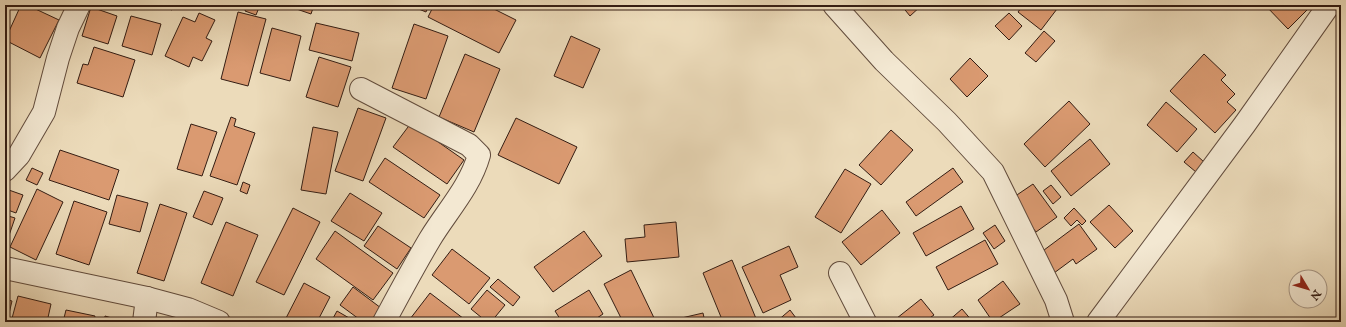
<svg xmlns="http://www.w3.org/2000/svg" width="1346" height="327" font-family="'IM FELL English',serif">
<rect width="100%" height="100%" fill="#ecdbba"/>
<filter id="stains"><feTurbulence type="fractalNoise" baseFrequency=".005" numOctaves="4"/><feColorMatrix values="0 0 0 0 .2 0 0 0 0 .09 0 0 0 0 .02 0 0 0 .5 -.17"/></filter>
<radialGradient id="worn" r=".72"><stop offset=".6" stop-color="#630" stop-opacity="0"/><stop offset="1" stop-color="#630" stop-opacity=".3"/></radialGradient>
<g fill="#da9a71" stroke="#341d13">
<path d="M 5,5 L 11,5 L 5,19 Z"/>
<path d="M 21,5 L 27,5 L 59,20 L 40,58 L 5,40 Z"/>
<path d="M 158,5 L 174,5 L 172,10 Z"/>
<path d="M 247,5 L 260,5 L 256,15 L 245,11 Z"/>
<path d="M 285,5 L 314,5 L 311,14 Z"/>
<path d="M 409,5 L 429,5 L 426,12 Z"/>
<path d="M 434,5 L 486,5 L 516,20 L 499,53 L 428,17 Z"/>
<path d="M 901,5 L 922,5 L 910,16 Z"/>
<path d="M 1023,5 L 1060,5 L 1041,30 L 1018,12 Z"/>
<path d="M 1265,5 L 1306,5 L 1309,8 L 1288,29 Z"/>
<path d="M 91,7 L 117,16 L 108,44 L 82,36 Z"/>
<path d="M 238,12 L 266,19 L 248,86 L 221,79 Z"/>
<path d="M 199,13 L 215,20 L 206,38 L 212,41 L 202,61 L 193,57 L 189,67 L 165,56 L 183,17 L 195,22 Z"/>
<path d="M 1009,13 L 1022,26 L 1009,40 L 995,26 Z"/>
<path d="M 131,16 L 161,24 L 152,55 L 122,46 Z"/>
<path d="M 316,23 L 359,33 L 352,61 L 309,50 Z"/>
<path d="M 414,24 L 448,36 L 426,99 L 392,88 Z"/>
<path d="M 272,28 L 301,36 L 290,81 L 260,73 Z"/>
<path d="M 1044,31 L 1055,41 L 1036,62 L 1025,53 Z"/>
<path d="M 571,36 L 600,49 L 583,88 L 554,76 Z"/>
<path d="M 94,47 L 135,60 L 123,97 L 77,83 L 83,64 L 88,65 Z"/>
<path d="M 465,54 L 500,69 L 474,132 L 439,117 Z"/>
<path d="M 1204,54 L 1226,75 L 1221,80 L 1235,94 L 1227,102 L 1236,110 L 1215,133 L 1170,91 Z"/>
<path d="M 319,57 L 351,67 L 338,107 L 306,97 Z"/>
<path d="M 970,58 L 988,76 L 967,97 L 950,79 Z"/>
<path d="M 1069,101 L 1090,124 L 1045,167 L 1024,144 Z"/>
<path d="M 1166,102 L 1197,129 L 1177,152 L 1147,125 Z"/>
<path d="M 358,108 L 386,118 L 363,181 L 335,171 Z"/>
<path d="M 231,117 L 236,119 L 234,126 L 255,133 L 237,185 L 210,176 Z"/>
<path d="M 516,118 L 577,147 L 559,184 L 498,155 Z"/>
<path d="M 411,123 L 464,160 L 447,184 L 393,147 Z"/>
<path d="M 191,124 L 217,132 L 202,176 L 177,169 Z"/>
<path d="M 313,127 L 338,132 L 326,194 L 301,190 Z"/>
<path d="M 891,130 L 913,150 L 881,185 L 859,165 Z"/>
<path d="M 1090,139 L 1110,164 L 1071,196 L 1051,171 Z"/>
<path d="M 60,150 L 119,170 L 109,200 L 49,180 Z"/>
<path d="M 1193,152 L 1204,162 L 1196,172 L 1184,162 Z"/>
<path d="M 385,158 L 440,195 L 424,218 L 369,182 Z"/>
<path d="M 32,168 L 43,173 L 37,185 L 26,180 Z"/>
<path d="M 953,168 L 963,182 L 916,216 L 906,202 Z"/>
<path d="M 845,169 L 871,184 L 841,233 L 815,217 Z"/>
<path d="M 243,182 L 250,185 L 247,194 L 240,191 Z"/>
<path d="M 1033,184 L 1057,217 L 1036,232 L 1011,199 Z"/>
<path d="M 1051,185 L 1061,197 L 1053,204 L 1043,191 Z"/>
<path d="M 6,189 L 23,195 L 16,213 L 5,209 Z"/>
<path d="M 37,189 L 63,202 L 36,260 L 10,247 Z"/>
<path d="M 204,191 L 223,198 L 212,225 L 193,217 Z"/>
<path d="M 350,193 L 382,213 L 364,241 L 331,221 Z"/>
<path d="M 117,195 L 148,203 L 140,232 L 109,224 Z"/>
<path d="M 74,201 L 107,212 L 89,265 L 56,254 Z"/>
<path d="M 160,204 L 187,213 L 164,281 L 137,273 Z"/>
<path d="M 1109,205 L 1133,231 L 1115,248 L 1090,222 Z"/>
<path d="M 961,206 L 974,229 L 926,256 L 913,233 Z"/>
<path d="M 293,208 L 320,222 L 284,295 L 256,282 Z"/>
<path d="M 1074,208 L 1086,221 L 1082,225 L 1077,220 L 1071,226 L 1064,218 Z"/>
<path d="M 882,210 L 900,233 L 861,265 L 842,242 Z"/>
<path d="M 5,215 L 15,218 L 5,247 Z"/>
<path d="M 226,222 L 258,235 L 233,296 L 201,283 Z"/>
<path d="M 676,222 L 679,257 L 627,262 L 625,239 L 645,237 L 644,225 Z"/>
<path d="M 1079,224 L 1097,249 L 1076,264 L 1073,259 L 1054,273 L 1040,253 Z"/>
<path d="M 995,225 L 1005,241 L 994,249 L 983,233 Z"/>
<path d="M 378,226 L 411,248 L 397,269 L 364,246 Z"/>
<path d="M 335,231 L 393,273 L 373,300 L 316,259 Z"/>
<path d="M 584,231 L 602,256 L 553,292 L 534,267 Z"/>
<path d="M 985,240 L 998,264 L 948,290 L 936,267 Z"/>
<path d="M 789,246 L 798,267 L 780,275 L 791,300 L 763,313 L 742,267 Z"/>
<path d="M 452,249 L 490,278 L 469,304 L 432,275 Z"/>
<path d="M 732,260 L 757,321 L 754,322 L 723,322 L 703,273 Z"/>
<path d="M 631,270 L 656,322 L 623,322 L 604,284 Z"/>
<path d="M 498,279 L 520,297 L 513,306 L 490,287 Z"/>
<path d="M 1003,281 L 1020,304 L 993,322 L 978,300 Z"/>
<path d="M 304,283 L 330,297 L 317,322 L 284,322 Z"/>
<path d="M 353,287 L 381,308 L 371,322 L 363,322 L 340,305 Z"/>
<path d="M 487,290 L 505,305 L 491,322 L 487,322 L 471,309 Z"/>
<path d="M 589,290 L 603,314 L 591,322 L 562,322 L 555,311 Z"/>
<path d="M 430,293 L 468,322 L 414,322 L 410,319 Z"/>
<path d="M 18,296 L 51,304 L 47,322 L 11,322 Z"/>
<path d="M 5,299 L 12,301 L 7,322 L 5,322 Z"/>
<path d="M 921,299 L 934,315 L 924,322 L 892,322 Z"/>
<path d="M 962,309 L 973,322 L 947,322 Z"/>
<path d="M 66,310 L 95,316 L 94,322 L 63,322 Z"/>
<path d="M 790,310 L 799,322 L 776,322 Z"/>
<path d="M 337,311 L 356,322 L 331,322 Z"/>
<path d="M 703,313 L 705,322 L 673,322 L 673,320 Z"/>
<path d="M 105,316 L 125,322 L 104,322 Z"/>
</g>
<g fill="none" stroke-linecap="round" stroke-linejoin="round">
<g stroke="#624c3d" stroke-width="24">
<g id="minor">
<path d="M 834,5 L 884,61 L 947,122 L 993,172 L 1056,300 L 1063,322"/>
<path d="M 361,89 L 469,145 L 479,155 C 470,187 447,211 430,239 C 414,266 399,294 384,322"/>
<path d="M 5,170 L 19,155 L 44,112 L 58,58 L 68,28 L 79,5"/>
<path d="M 5,268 L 147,298 L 188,309 L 219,322"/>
<path d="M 840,273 L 865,322"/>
<path d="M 144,322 L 147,298"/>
<path d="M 1098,322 L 1245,124 L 1329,5"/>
</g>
</g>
<use href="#minor" stroke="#f3e8d2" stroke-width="22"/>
</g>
<rect width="1346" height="327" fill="none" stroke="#ecdbba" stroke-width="20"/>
<rect x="6" y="6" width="1334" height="315" fill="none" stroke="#341d13" stroke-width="2"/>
<rect x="10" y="10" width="1326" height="307" fill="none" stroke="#341d13"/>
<g transform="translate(1308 289) rotate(128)"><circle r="19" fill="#f3e8d2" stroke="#a79786"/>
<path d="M0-3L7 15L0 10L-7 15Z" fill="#8f2418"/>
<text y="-6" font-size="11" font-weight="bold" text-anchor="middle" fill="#341d13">N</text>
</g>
<rect width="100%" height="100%" filter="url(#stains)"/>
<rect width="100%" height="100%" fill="url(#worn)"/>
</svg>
